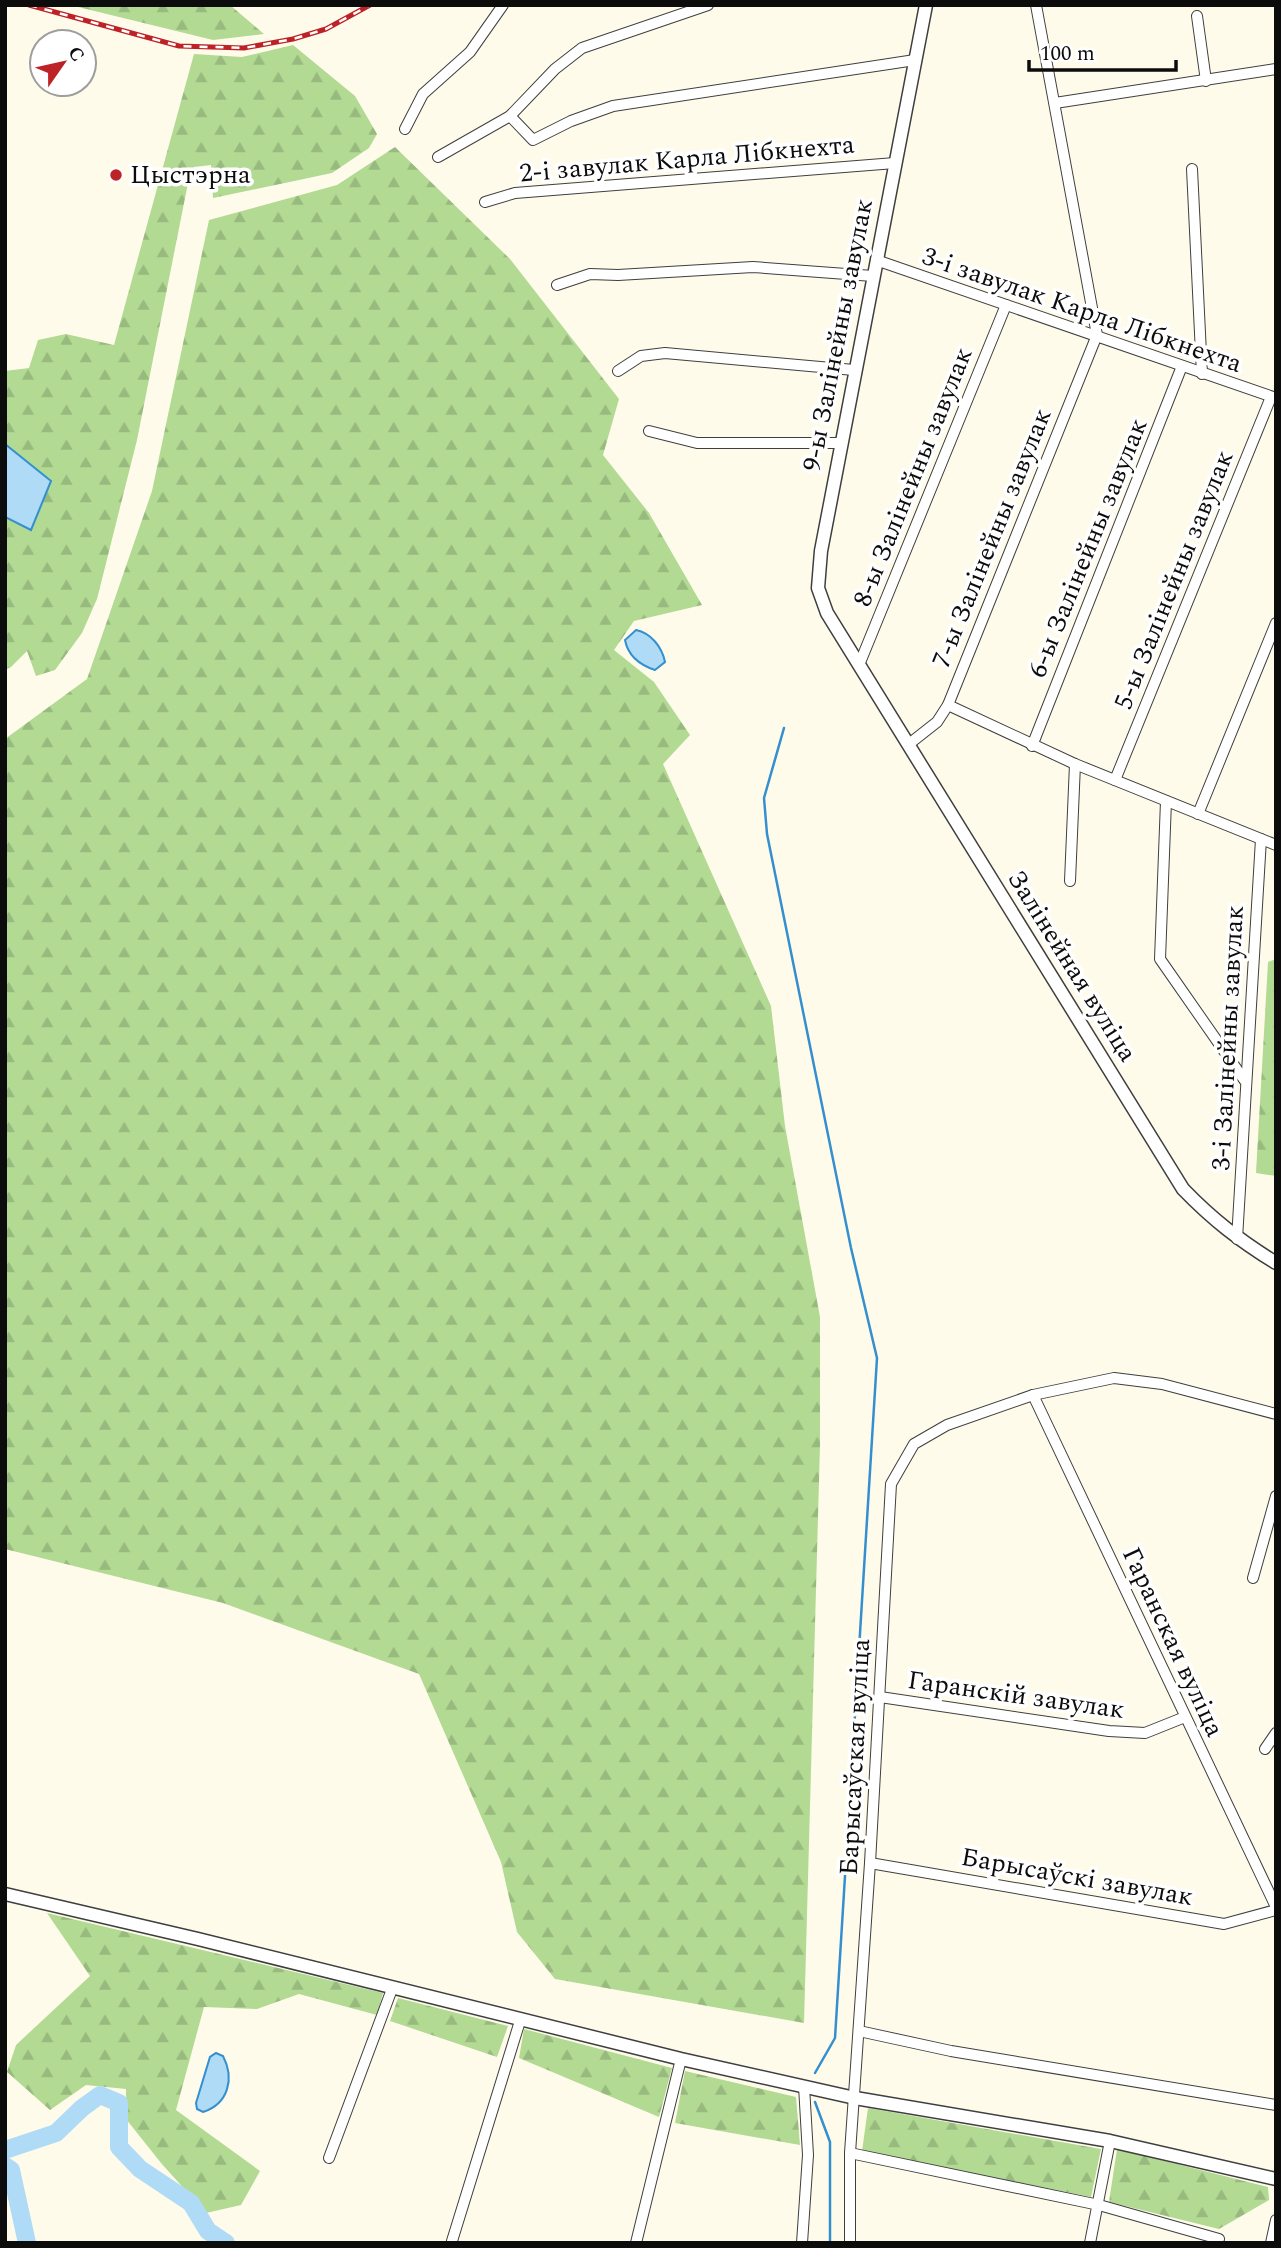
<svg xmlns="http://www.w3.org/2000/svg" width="1281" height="2248" font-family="Spectral,serif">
<defs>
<pattern id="forest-firs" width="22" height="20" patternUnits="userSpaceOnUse" patternTransform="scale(1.75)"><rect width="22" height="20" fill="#b2da93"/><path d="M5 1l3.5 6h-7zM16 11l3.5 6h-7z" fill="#98ba7e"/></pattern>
</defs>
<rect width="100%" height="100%" fill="#fffbeb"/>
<g fill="url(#forest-firs)">
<path d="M 70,5 L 230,5 L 264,34 L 213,40 Z"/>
<path d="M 293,45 L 355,96 L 377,134 L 369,148 L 332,173 L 213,198 L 211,165 L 194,167 L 188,183 L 137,440 L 97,599 L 82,633 L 55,670 L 36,676 L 27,651 L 11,667 L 5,670 L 5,371 L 29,368 L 38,340 L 66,334 L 114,345 L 194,54 L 242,57 Z"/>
<path d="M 395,147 L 510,259 L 619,399 L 603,455 L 649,513 L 702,605 L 634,621 L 614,650 L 654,682 L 690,735 L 663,764 L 771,1006 L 785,1126 L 820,1317 L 820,1445 L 804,2023 L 555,1979 L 517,1932 L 501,1862 L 419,1674 L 223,1603 L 5,1549 L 5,739 L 87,679 L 152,491 L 209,220 L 337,185 Z"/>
<path d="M 1276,959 L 1276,1176 L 1256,1173 L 1268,962 Z"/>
<path d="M 47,1913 L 383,1993 L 377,2015 L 299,1994 L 257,2009 L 204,2007 L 176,2110 L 260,2171 L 241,2205 L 206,2213 L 161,2163 L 126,2119 L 126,2089 L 86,2085 L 50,2110 L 7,2072 L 16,2045 L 90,1976 Z"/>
<path d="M 398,1998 L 508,2026 L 497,2057 L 390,2021 Z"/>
<path d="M 524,2029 L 672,2068 L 659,2117 L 519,2058 Z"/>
<path d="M 685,2071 L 796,2097 L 800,2145 L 675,2123 Z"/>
<path d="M 868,2108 L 1101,2149 L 1091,2197 L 862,2151 Z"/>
<path d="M 1117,2149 L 1268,2187 L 1269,2200 L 1219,2229 L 1109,2202 Z"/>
</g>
<g fill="#afdbf7" stroke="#348fcf" stroke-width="2">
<path d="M 5,444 L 51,481 L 31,530 L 5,517 Z"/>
<path d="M 636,630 C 651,633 662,647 665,662 L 655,670 C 640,665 628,656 625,640 Z"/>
<path d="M 216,2053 L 223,2056 C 235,2079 228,2104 203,2112 L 197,2109 L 196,2103 L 210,2057 Z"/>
</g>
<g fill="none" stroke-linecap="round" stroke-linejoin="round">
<g stroke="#348fcf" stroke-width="2.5">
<path d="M 784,728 L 764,798 L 767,834 L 851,1248 L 877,1358 L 835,2038 L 815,2073"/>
<path d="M 815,2102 L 830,2142 L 830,2243"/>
</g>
<g stroke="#afdbf7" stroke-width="18">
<path d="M 5,2150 L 56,2133 L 82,2108 L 100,2095 L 119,2103 L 119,2147 L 140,2169 L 191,2203 L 208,2231 L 226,2243"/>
<path d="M 5,2166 L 11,2170 L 27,2243"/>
</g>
<g stroke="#3f3f3f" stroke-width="12">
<g id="minor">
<path d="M 1197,16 L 1206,81"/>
<path d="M 1055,103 L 1276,69"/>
<path d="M 510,116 L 533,140 L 571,121 L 613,106 L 915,60"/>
<path d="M 405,129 L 423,94 L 470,52 L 503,5"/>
<path d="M 438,157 L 510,116 L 555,69 L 582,48 L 708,5"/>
<path d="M 1192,169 L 1202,374"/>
<path d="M 485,202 L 515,193 L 895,163"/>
<path d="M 876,260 L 1276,398"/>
<path d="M 557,285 L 590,274 L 618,275 L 753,267 L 873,276"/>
<path d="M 618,371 L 641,356 L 665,353 L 854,370"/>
<path d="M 649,431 L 697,443 L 840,443"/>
<path d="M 859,665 L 1006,305"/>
<path d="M 948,705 L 1075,764 L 1276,845"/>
<path d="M 909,744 L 937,722 L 948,705 L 1097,335 L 1036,5"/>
<path d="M 1032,746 L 1182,366"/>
<path d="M 1115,780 L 1271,397"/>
<path d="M 1166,801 L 1160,959 L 1245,1081"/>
<path d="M 1198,814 L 1276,623"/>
<path d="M 1070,881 L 1075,764"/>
<path d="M 1237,1239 L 1261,839"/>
<path d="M 1033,1395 L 1276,1907"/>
<path d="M 1253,1578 L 1276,1496"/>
<path d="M 880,1697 L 1109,1731 L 1145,1733 L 1185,1717"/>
<path d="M 1265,1749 L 1276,1733"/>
<path d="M 870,1863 L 1224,1924 L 1276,1910"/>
<path d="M 859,2031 L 951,2051 L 1276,2105"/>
<path d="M 850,2153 L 1099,2205 L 1219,2239"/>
<path d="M 329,2158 L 392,1989"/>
<path d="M 452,2241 L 520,2021"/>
<path d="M 636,2243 L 681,2059"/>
<path d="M 802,2243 L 808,2155 L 804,2086"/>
<path d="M 850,2243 L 850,2153 L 870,1863 L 891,1484 L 914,1444 L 947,1425 L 1033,1395 L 1114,1378 L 1162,1384 L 1276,1414"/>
<path d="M 1090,2243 L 1110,2141"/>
<path d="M 1271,2243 L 1276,2220"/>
</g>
</g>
<g stroke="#3f3f3f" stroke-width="15">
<g id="tertiary">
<path d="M 926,5 L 821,551 L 818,588 L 827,613 L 1183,1189 C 1213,1220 1239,1240 1276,1263"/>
<path d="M 5,1894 L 198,1939 L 681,2059 L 855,2098 L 1110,2141 L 1276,2179"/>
</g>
</g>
<use href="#minor" stroke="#fff" stroke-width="10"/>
<use href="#tertiary" stroke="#fff" stroke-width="12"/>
<g stroke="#bd2227" stroke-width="5">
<path id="rail" d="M 29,5 L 179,46 L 244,48 L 293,39 L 326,29 L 370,5"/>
</g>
<use href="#rail" stroke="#fff" stroke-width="2.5" stroke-dasharray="8" stroke-linecap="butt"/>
</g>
<circle fill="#bd2227" stroke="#fff" stroke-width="2.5" cx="116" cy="175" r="7"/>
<g text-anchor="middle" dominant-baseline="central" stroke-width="7" stroke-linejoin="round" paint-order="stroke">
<g font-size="26" fill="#0c0c0c" stroke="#fff">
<text transform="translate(687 159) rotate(-5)">2-і завулак Карла Лібкнехта</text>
<text transform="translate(1082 310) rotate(19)">3-і завулак Карла Лібкнехта</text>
<text transform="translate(838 335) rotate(-79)">9-ы Залінейны завулак</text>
<text transform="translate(913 477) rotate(-68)">8-ы Залінейны завулак</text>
<text transform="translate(992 538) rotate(-68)">7-ы Залінейны завулак</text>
<text transform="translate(1088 548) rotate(-68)">6-ы Залінейны завулак</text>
<text transform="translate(1174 580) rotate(-68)">5-ы Залінейны завулак</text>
<text transform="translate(1072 966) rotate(58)">Залінейная вуліца</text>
<text transform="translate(1228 1038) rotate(-87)">3-і Залінейны завулак</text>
<text transform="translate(1173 1642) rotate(65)">Гаранская вуліца</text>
<text transform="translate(1016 1695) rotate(8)">Гаранскій завулак</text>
<text transform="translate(855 1757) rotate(-87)">Барысаўская вуліца</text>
<text transform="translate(1077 1877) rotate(10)">Барысаўскі завулак</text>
</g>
<g font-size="26" fill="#0c0c0c" stroke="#fff" text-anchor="start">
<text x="130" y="175">Цыстэрна</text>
</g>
</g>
<rect width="1281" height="2248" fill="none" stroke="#0c0c0c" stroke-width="14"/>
<g transform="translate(63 63) rotate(56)"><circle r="33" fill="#ffffff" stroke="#9e9e9e" stroke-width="2"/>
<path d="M0-5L12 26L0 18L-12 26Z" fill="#bd2227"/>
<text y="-10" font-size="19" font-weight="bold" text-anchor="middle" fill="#0c0c0c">С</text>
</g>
<path d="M1029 60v10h147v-10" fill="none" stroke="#0c0c0c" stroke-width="3.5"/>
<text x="1040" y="60" font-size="21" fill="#0c0c0c" stroke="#ffffff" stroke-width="5" paint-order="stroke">100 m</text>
</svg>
